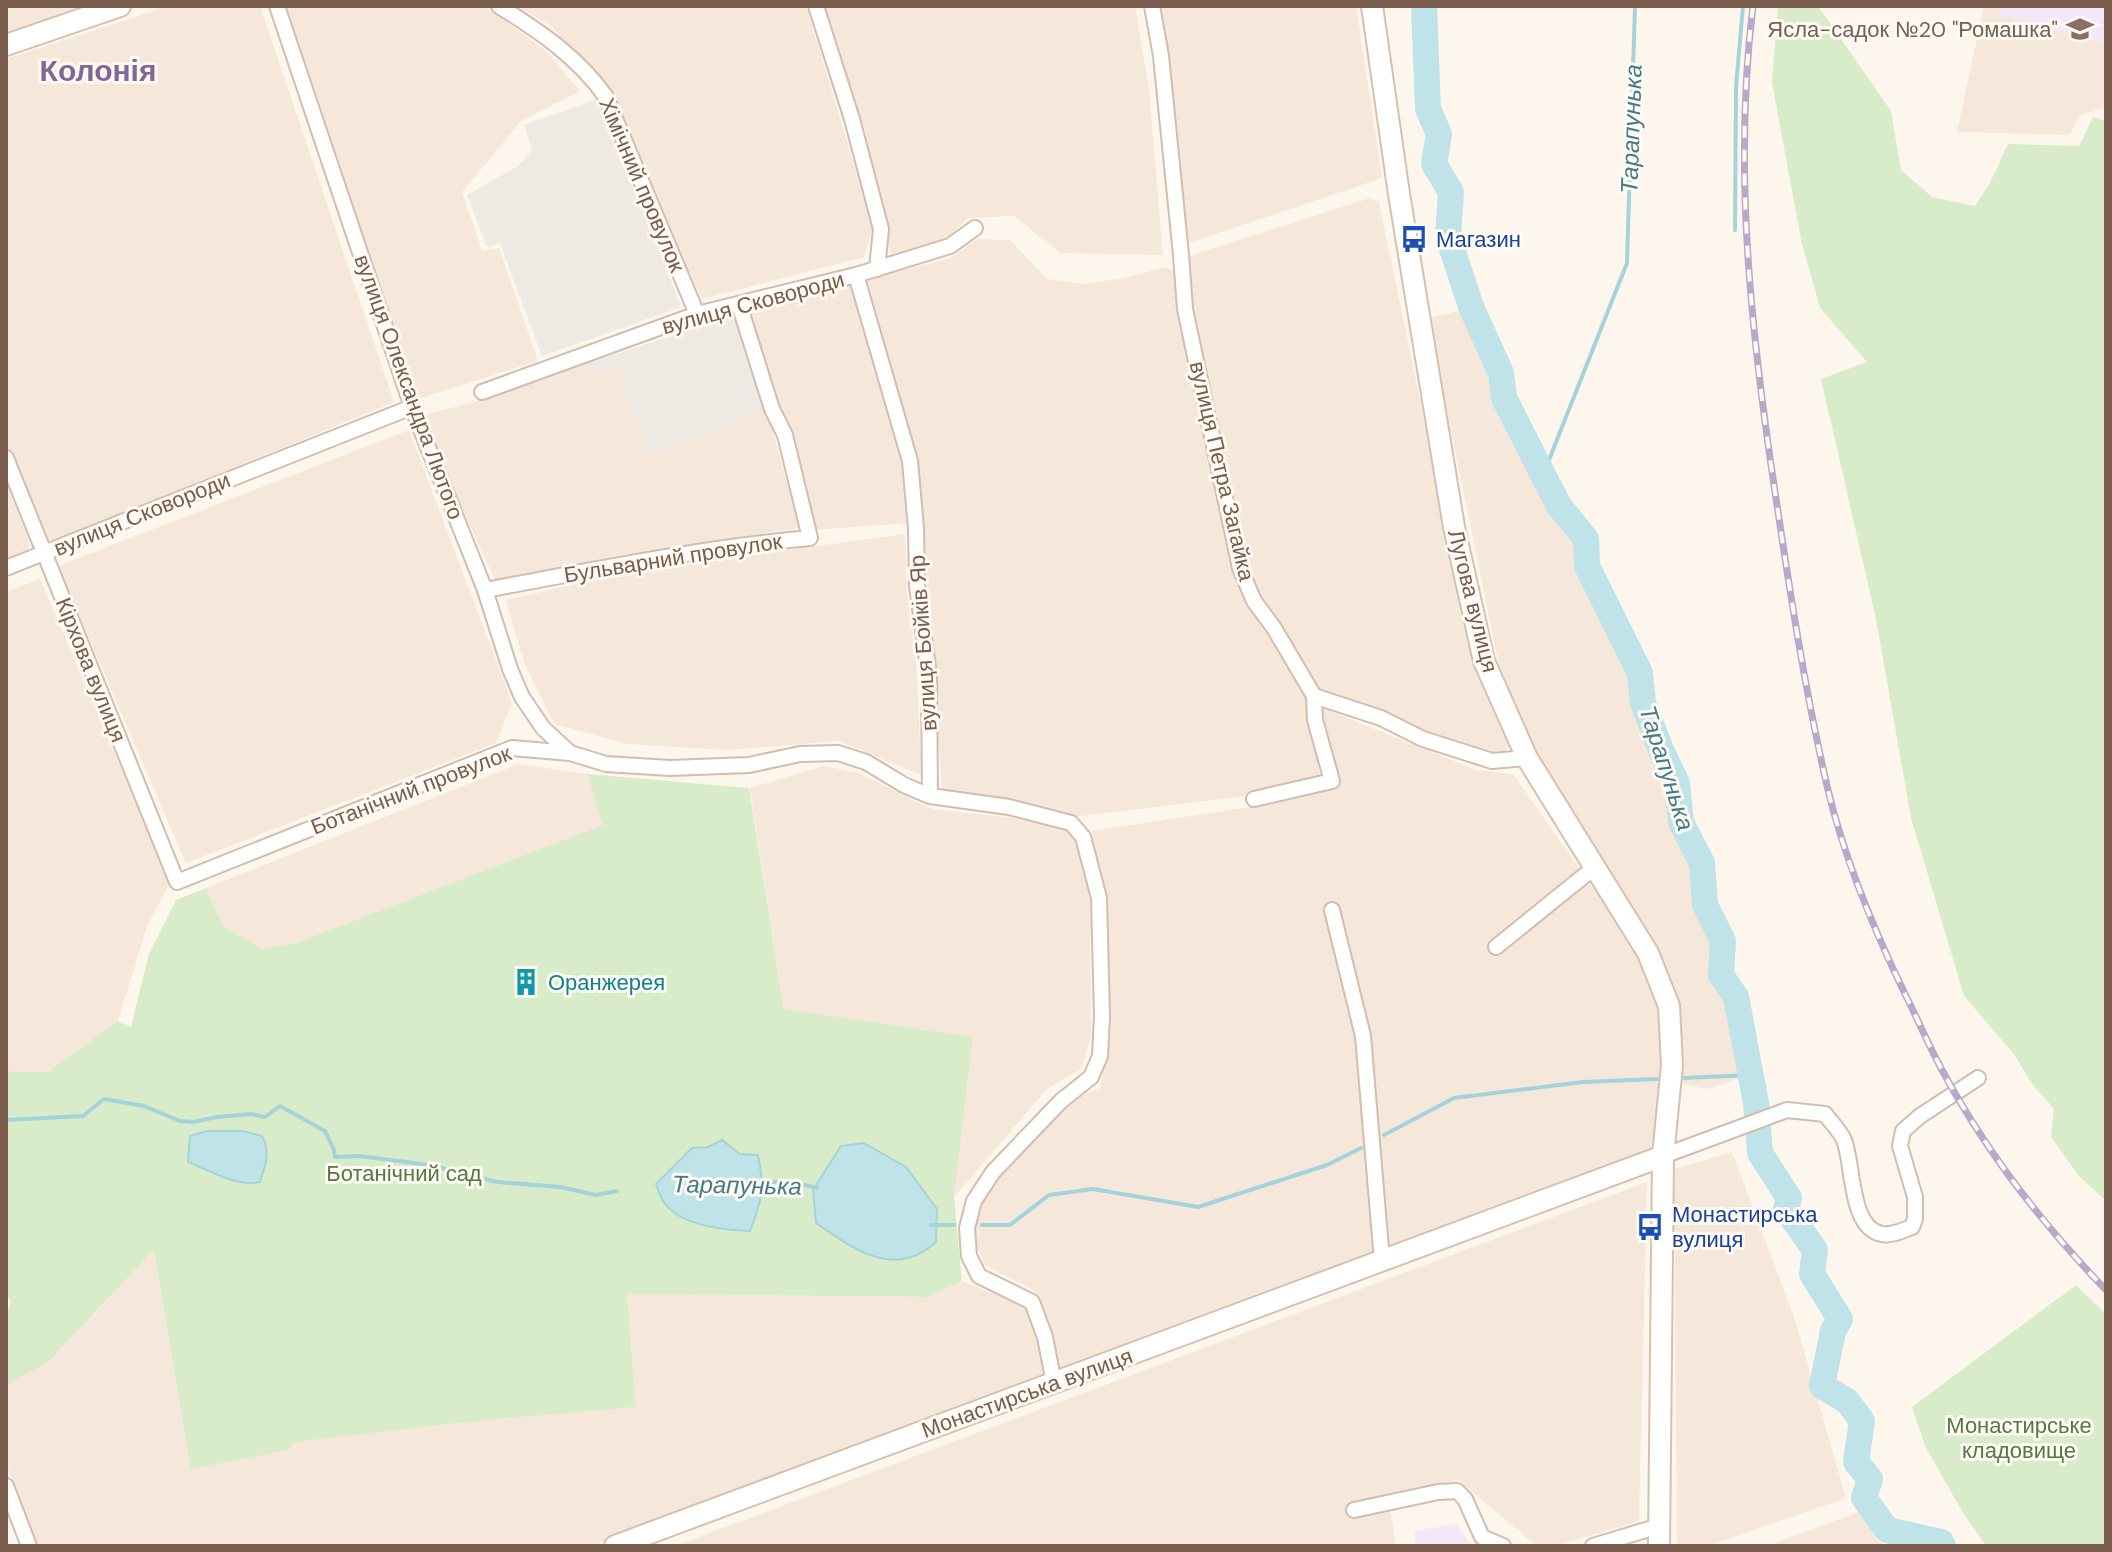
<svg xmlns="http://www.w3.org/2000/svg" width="2112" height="1552" font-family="'DM Sans',sans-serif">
<rect width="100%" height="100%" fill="#fdf6ec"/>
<g fill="#f5e8da">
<path d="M 6,6 L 91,6 L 6,35 Z"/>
<path d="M 169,6 L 260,6 L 394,402 L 61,539 L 49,540 L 41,535 L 6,446 L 6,59 Z"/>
<path d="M 283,6 L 485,6 L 546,51 L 580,91 L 521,121 L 462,192 L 482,251 L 499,248 L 538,361 L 418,399 Z"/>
<path d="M 516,6 L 806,6 L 873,227 L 864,257 L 702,299 L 651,193 L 609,90 L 550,25 Z"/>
<path d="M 822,6 L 1135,6 L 1149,89 L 1163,255 L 1060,253 L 1014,216 L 968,218 L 946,240 L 891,254 L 865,131 Z"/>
<path d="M 1161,6 L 1356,6 L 1382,178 L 1189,243 Z"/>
<path d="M 1984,6 L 2106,6 L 2106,107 L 2080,116 L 2069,135 L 1957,132 Z"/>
<path d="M 1370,198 L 1379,202 L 1474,661 L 1509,746 L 1503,754 L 1482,755 L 1315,690 L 1256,599 L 1243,561 L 1189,308 L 1184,265 L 1189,256 Z"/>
<path d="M 976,239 L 1010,240 L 1047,279 L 1083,284 L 1124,278 L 1165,267 L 1174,271 L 1234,577 L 1254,613 L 1306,694 L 1320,777 L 1248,796 L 1071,817 L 1013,801 L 942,789 L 934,677 L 920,585 L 920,528 L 863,279 L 950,259 Z"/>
<path d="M 852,283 L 906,465 L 907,523 L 814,530 L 749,310 Z"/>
<path d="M 1460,311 L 1547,511 L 1575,547 L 1580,571 L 1633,680 L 1636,701 L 1672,791 L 1671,826 L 1696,867 L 1701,910 L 1715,951 L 1715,982 L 1728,1001 L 1743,1077 L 1707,1089 L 1683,1084 L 1680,1014 L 1656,944 L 1535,749 L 1499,665 L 1428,318 Z"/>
<path d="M 592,361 L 596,373 L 618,367 L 767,409 L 799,528 L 614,556 L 496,582 L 420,416 L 493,397 Z"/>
<path d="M 409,430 L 512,703 L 496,743 L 186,863 L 58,566 Z"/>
<path d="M 6,484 L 28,538 L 29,548 L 22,556 L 6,562 Z"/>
<path d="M 905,534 L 907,592 L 917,672 L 921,775 L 838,741 L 728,750 L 628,744 L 554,724 L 524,662 L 506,600 L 624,573 Z"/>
<path d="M 40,579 L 170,883 L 148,923 L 118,1021 L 48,1073 L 6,1071 L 6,902 L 9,900 L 6,894 L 6,592 Z"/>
<path d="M 1320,707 L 1476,770 L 1513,774 L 1639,953 L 1657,1003 L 1664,1052 L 1661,1102 L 1650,1151 L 1387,1248 L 1356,1031 L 1378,1251 L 1060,1369 L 1035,1291 L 985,1265 L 976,1244 L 976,1204 L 1001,1170 L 1068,1102 L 1100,1088 L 1111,1032 L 1092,831 L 1262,805 L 1290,795 L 1336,784 L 1319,719 Z"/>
<path d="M 518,764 L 587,774 L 604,825 L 296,943 L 261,949 L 223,925 L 206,888 Z"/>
<path d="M 823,766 L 859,773 L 932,809 L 1021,819 L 1063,827 L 1078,839 L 1090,902 L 1091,1036 L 1081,1069 L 1047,1089 L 954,1197 L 973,1037 L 784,1009 L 750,788 Z"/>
<path d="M 1732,1152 L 1795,1320 L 1846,1498 L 1708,1546 L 1677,1546 L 1674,1169 Z"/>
<path d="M 1647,1182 L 1639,1521 L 1555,1546 L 1537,1546 L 1458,1480 L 1388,1494 L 1396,1546 L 675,1546 Z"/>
<path d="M 155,1249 L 191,1468 L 288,1450 L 295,1442 L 458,1423 L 636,1407 L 627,1294 L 927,1297 L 962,1281 L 1027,1307 L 1040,1337 L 1046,1373 L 591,1546 L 38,1546 L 6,1463 L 6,1385 L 46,1364 Z"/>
<path d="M 1859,1512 L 1878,1541 L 1886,1546 L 1767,1546 Z"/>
</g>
<g fill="#efe9e4">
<path d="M 601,98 L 681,307 L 542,356 L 500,243 L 487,247 L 467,195 L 518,166 L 532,150 L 524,125 Z"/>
<path d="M 739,314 L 767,409 L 649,457 L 618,368 L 596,373 L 592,362 Z"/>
</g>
<g fill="#f3e8fa">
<path d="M 2002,6 L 2106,6 L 2106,44 L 2000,14 Z"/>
<path d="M 1456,1524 L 1471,1546 L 1416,1546 L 1414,1531 Z"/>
</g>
<g fill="#d8ecc9">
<path d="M 1778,6 L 1818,6 L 1891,111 L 1901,170 L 1932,197 L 1975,206 L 1990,183 L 2008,144 L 2079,146 L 2093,117 L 2106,121 L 2106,1201 L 2079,1176 L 2051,1137 L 2054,1109 L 2033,1085 L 2013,1053 L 1964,996 L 1911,818 L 1876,619 L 1821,379 L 1867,362 L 1820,308 L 1801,240 L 1772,82 Z"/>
<path d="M 587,774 L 749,788 L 784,1009 L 973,1037 L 954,1197 L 962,1281 L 927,1297 L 627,1294 L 636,1407 L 458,1423 L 295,1442 L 288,1450 L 191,1469 L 154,1250 L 46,1364 L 6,1385 L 6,1317 L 11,1302 L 6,1293 L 6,1071 L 48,1072 L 118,1021 L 131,1027 L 149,954 L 176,900 L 206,888 L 223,925 L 261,949 L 296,943 L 603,825 Z"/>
<path d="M 2076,1285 L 2106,1314 L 2106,1546 L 1986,1546 L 1963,1513 L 1926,1448 L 1912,1407 Z"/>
</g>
<g fill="#bfe3e8" stroke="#a5d3da" stroke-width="2">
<path d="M 207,1131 L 242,1131 L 262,1136 C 271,1152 265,1166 260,1182 C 237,1187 210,1171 188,1162 L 190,1136 Z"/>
<path d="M 722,1140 L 740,1154 L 758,1155 C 765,1188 762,1200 750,1231 C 723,1230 679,1226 663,1201 C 660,1197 658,1189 656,1184 L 692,1148 L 708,1147 Z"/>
<path d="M 864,1143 L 906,1167 L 937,1209 L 936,1242 C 894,1280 854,1249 816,1223 L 813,1190 L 841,1146 Z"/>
</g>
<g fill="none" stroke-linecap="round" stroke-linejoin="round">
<g stroke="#a5d3da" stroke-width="4">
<path d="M 1735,230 L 1736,87 L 1743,6"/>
<path d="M 1543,475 L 1627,263 L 1635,6"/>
<path d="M 1684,1078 L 1750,1075"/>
<path d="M 6,1120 L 83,1116 L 104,1099 L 144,1106 L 180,1121 L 193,1122 L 217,1117 L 251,1114 L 265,1117 L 280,1106 L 325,1131 L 334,1150 L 335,1157 L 359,1156 L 430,1165 L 497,1182 L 560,1187 L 596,1195 L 617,1191"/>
<path d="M 1384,1135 L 1454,1098 L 1583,1082 L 1657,1079"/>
<path d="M 759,1182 L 792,1182 L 817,1188"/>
<path d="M 931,1225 L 954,1225"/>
<path d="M 982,1225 L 1010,1225 L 1049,1195 L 1093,1189 L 1198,1207 L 1327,1165 L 1361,1148"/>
</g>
<path stroke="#bfe3e8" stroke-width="26" d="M 1424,6 L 1428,109 L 1439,134 L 1434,164 L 1451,192 L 1448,236 L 1471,307 L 1501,373 L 1504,398 L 1559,506 L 1586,539 L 1587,566 L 1640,673 L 1643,703 L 1661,750 L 1677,783 L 1681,822 L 1702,863 L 1705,905 L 1723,941 L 1721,975 L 1736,997 L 1756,1103 L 1760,1153 L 1789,1198 L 1786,1209 L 1815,1250 L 1812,1274 L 1840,1319 L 1833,1331 L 1822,1386 L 1847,1401 L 1862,1421 L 1856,1462 L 1870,1479 L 1864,1498 L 1887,1530 L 1941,1542 L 1943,1546"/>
<g stroke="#d1beb0" stroke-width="18">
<g id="street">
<path d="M 277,6 L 412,407 L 485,590 L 510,669 L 522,697 L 543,728 L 570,753"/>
<path d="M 499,6 C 539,31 578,57 606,97 L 697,314"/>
<path d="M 816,6 L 852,119 L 881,229 L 877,269"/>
<path d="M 1152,6 L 1161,56 L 1181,255 L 1185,309 L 1240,568 L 1254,601 L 1274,628 L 1314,696 L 1381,718 L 1423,739 L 1492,761 L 1527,758"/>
<path d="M 856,275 L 910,461 L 916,528 L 917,586 L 929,675 L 930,796 L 1009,807 L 1071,823 L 1083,837 L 1099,898 L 1102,1016 L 1100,1056 L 1091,1077 L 1061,1101 L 993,1172 L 974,1201 L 967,1228 L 969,1256 L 979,1276 L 1032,1302 L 1045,1337 L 1054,1383"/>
<path d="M 482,392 L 697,314 L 856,275 L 950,246 L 975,228"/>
<path d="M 6,458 L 177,882 L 512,748 L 570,753 L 606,764 L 670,768 L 749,765 L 800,754 L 838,753 L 866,762 L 904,785 L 930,796"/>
<path d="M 6,568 L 412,407"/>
<path d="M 485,590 C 593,570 700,548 810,538 L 785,435 L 772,409 L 739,304"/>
<path d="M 1254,799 L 1332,781 L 1315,720 L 1314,696"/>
<path d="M 1332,910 L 1363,1036 L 1382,1261"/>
<path d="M 1496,947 L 1595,867"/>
<path d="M 1663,1156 L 1787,1110 L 1825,1114 C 1831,1122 1840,1131 1844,1140 C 1854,1165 1849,1228 1882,1234 C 1892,1236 1903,1230 1912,1227 L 1915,1219 L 1915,1197 L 1900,1146 L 1903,1131 L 1920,1116 L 1978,1078"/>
<path d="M 6,1486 L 29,1546"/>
<path d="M 1354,1510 L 1438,1492 L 1457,1491 L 1465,1499 L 1482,1537 L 1503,1546"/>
<path d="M 1593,1546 L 1659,1526"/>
</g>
</g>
<g stroke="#d6c0b0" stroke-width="24">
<g id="secondary">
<path d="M 1372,6 L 1399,194 L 1454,527 L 1484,661 L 1527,758 L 1648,953 L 1669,1006 L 1672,1065 L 1663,1156 L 1659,1546"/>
<path d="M 6,45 L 120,6"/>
<path d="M 615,1546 L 1663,1156"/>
</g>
</g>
<use href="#street" stroke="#fff" stroke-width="14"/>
<use href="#secondary" stroke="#fff" stroke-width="20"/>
<g stroke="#b9a8c9" stroke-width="7">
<path id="rail" d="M 1753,6 C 1733,168 1751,332 1775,492 C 1790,592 1805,692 1828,790 C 1845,861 1874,930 1906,996 C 1918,1020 1929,1046 1942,1070 C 1985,1150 2043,1225 2106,1290"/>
</g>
<use href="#rail" stroke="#fffaf3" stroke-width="4" stroke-dasharray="12" stroke-linecap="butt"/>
</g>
<defs>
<g id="school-bare" transform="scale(2.16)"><path d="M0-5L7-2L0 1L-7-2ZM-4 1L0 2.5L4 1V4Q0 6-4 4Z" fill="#8d6e63" stroke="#fffaf3" stroke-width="2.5" paint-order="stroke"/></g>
<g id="bus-bare" transform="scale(2.16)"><path d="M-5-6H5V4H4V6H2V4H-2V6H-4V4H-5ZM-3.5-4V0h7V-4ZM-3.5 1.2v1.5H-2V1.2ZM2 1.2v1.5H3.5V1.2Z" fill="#1a4fb4" stroke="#fffaf3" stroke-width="2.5" paint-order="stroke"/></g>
<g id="building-bare" transform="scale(2.16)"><path d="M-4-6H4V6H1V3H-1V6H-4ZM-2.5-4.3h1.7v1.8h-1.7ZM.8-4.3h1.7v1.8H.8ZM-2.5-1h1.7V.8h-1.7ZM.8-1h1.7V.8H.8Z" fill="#0f9aa8" stroke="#fffaf3" stroke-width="2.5" paint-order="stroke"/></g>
</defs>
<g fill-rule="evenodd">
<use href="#school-bare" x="2080" y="29"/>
<use href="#bus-bare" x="1414" y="239"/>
<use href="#building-bare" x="526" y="982"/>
<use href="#bus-bare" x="1650" y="1227"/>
</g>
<g text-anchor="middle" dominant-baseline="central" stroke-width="6" stroke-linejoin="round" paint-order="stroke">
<g font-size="22" fill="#785e54" stroke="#fffaf3" text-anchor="end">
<text x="2058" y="29">Ясла-садок №20 "Ромашка"</text>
</g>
<g font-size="22" fill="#7a5c4d" stroke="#fffaf3">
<text transform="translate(642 185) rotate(67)">Хімічний провулок</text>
<text transform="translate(753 303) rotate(-15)">вулиця Сковороди</text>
<text transform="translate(409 387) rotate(70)">вулиця Олександра Лютого</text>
<text transform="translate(1222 471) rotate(77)">вулиця Петра Загайка</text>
<text transform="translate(142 514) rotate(-22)">вулиця Сковороди</text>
<text transform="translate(673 558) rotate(-9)">Бульварний провулок</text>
<text transform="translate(1473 601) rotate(76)">Лугова вулиця</text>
<text transform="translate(923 643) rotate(-94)">вулиця Бойків Яр</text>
<text transform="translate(91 670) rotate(68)">Кірхова вулиця</text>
<text transform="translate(411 790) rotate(-21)">Ботанічний провулок</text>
<text transform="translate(1027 1393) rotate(-20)">Монастирська вулиця</text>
</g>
<g font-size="22" fill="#164399" stroke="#fffaf3" text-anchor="start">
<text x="1436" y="239">Магазин</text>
<text x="1672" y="1214">Монастирська<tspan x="1672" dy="25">вулиця</tspan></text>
</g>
<g font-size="22" fill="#0d838f" stroke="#fffaf3" text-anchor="start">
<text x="548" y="982">Оранжерея</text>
</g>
<g font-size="22" fill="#537a41" stroke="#fffaf3">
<text x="404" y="1173">Ботанічний сад</text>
<text x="2019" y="1425">Монастирське<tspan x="2019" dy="25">кладовище</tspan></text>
</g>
<g font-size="24" font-style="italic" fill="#437c86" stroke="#fffaf3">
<text transform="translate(1631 129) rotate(-88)">Тарапунька</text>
<text transform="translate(1667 768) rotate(72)">Тарапунька</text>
<text transform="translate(737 1185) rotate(1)">Тарапунька</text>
</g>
<g font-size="30" font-weight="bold" fill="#846695" stroke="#fffaf3">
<text x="98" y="70">Колонія</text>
</g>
</g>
<rect width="2112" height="1552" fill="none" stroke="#7a5c4d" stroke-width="16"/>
</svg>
